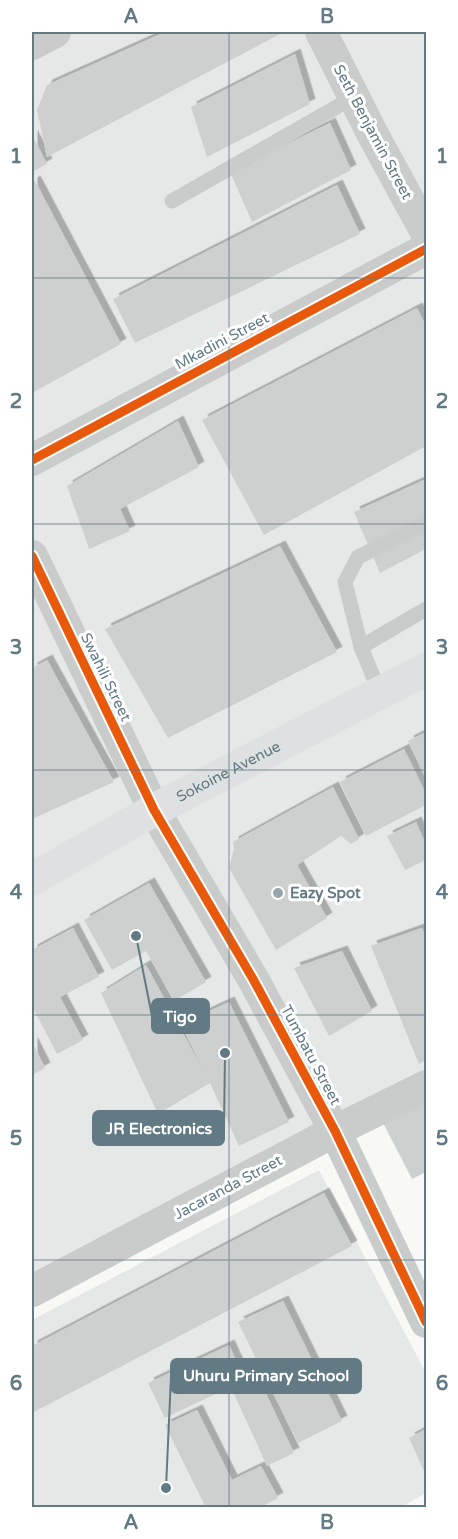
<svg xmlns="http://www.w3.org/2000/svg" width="458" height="1539" font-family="'Varela Round',sans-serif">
<defs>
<filter id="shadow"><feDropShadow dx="5.5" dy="-5.5" stdDeviation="0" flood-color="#0004"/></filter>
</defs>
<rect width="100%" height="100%" fill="#f8f8f7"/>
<g fill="#e6e8e8">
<path d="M 32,32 L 426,32 L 426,1095 L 32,1292 Z"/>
<path d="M 319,1170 L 426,1373 L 426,1493 L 400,1508 L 32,1508 L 32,1320 Z"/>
</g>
<g fill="#ced0d0" filter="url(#shadow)">
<path d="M 165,32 L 284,32 L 47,157 L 37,110 L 47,85 Z"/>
<path d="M 295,54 L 310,104 L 207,157 L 191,107 Z"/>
<path d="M 330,123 L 351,170 L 252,222 L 230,172 Z"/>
<path d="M 32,135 L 47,164 L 32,172 Z"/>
<path d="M 35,181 L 121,344 L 32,393 L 32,183 Z"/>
<path d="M 337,185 L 360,234 L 135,343 L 113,299 Z"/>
<path d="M 417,308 L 426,326 L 426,446 L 264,535 L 202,420 Z"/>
<path d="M 178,421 L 199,467 L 120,509 L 130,531 L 89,549 L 67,486 Z"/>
<path d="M 426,479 L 426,549 L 380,573 L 354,512 Z"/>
<path d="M 280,546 L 337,652 L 168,738 L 105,629 Z"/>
<path d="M 47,660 L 114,782 L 32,819 L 32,668 Z"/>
<path d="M 426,732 L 426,779 L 408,741 Z"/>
<path d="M 404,749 L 426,794 L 426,805 L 366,836 L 340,782 Z"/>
<path d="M 333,787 L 359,839 L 351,844 L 341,836 L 297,865 L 327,918 L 276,950 L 229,868 L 234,848 L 233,842 Z"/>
<path d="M 416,822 L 426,845 L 426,860 L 405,870 L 387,836 Z"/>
<path d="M 149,883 L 206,982 L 174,1001 L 146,951 L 112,970 L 84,920 Z"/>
<path d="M 73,928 L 99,977 L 60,997 L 83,1040 L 57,1054 L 32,1006 L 32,950 Z"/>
<path d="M 422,928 L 426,937 L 426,1060 L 419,1064 L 371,946 Z"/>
<path d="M 342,951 L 372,1011 L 329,1036 L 294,968 Z"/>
<path d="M 146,965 L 204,1072 L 181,1024 L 229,1002 L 289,1122 L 239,1146 L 210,1083 L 158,1114 L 101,993 Z"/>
<path d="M 32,1042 L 45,1068 L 32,1075 Z"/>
<path d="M 426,1097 L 426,1172 L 412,1179 L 383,1123 Z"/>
<path d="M 324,1193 L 352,1246 L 32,1413 L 32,1346 Z"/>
<path d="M 283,1301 L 342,1421 L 298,1443 L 238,1322 Z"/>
<path d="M 229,1345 L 245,1380 L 165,1418 L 148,1383 Z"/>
<path d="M 260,1381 L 294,1453 L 267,1466 L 234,1394 Z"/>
<path d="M 197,1410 L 232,1480 L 261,1466 L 278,1498 L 259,1508 L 206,1508 L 165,1425 Z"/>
<path d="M 426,1429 L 426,1475 L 409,1438 Z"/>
</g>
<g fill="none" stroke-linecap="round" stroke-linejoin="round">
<g stroke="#cacccc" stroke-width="15">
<path d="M 172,201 L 354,97"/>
<path d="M 361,647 L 426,609"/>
<path d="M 380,693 L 361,647 L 345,582 L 358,557 L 426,523"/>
</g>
<g stroke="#cacccc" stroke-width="32">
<path d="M 321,32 L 372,133 L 426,232"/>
<path d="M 32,44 L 55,32"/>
<path d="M 32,460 L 426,249"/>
<path d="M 32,556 L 154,810 L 253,979 L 335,1131 L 426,1322"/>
<path d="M 32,1291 L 335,1131 L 426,1086"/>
</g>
<path stroke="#dee0e1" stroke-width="33" id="s1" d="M 32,879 L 154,810 L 426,669"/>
<g stroke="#fff" stroke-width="13">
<g id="cycleway">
<path d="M 32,460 L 426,249"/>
<path d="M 32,556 L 154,810 L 253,979 L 335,1131 L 426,1322"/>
</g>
</g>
<use href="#cycleway" stroke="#e8590c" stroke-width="9"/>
</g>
<path fill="none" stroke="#617a84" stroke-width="1.5" stroke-opacity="0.55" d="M 229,32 L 229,1508M 32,278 L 426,278M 32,524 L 426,524M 32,770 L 426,770M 32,1015 L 426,1015M 32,1260 L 426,1260"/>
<circle fill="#96a6ac" stroke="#fff" stroke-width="2" cx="278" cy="893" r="6"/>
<g text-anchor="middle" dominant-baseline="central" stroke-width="6" stroke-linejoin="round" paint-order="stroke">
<g font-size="15" fill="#617a84" stroke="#fff">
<text transform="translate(373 132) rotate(62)">Seth Benjamin Street</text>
<text transform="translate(222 341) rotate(-28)">Mkadini Street</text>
<text transform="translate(106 677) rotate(64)">Swahili Street</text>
<text stroke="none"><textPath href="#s1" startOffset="224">Sokoine Avenue</textPath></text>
<text transform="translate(311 1055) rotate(62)">Tumbatu Street</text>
<text transform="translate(228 1187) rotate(-28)">Jacaranda Street</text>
</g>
<g font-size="15" font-weight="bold" fill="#617a84" stroke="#fff" text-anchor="start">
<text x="290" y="893">Eazy Spot</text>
</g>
</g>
<path fill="none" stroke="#617a84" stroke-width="2" d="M136 936L152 1016M225 1053L224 1128M166 1488L171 1376"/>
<g fill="#617a84" stroke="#fff" stroke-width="2">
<circle cx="136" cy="936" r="6"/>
<circle cx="225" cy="1053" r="6"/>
<circle cx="166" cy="1488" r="6"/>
</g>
<g fill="#617a84" stroke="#617a84" stroke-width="2">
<rect x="152" y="999" width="57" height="34" rx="6"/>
<rect x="93" y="1111" width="131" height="34" rx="6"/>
<rect x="171" y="1359" width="190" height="34" rx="6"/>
</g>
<g font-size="16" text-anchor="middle" font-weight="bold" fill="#fff">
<text x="180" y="1022">Tigo</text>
<text x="159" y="1134">JR Electronics</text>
<text x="266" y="1381">Uhuru Primary School</text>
</g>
<rect width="458" height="1539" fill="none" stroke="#ffffff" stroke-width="66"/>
<rect x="33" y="33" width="392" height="1473" fill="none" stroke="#617a84" stroke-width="2"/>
<g font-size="20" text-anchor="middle" font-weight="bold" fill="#617a84">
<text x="131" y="23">A</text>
<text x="327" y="23">B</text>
<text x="16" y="163">1</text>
<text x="442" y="163">1</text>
<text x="16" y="408">2</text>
<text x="442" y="408">2</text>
<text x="16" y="654">3</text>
<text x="442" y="654">3</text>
<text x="16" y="899">4</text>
<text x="442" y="899">4</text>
<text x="16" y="1145">5</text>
<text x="442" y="1145">5</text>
<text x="16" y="1390">6</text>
<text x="442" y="1390">6</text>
<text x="131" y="1529">A</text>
<text x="327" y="1529">B</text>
</g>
</svg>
